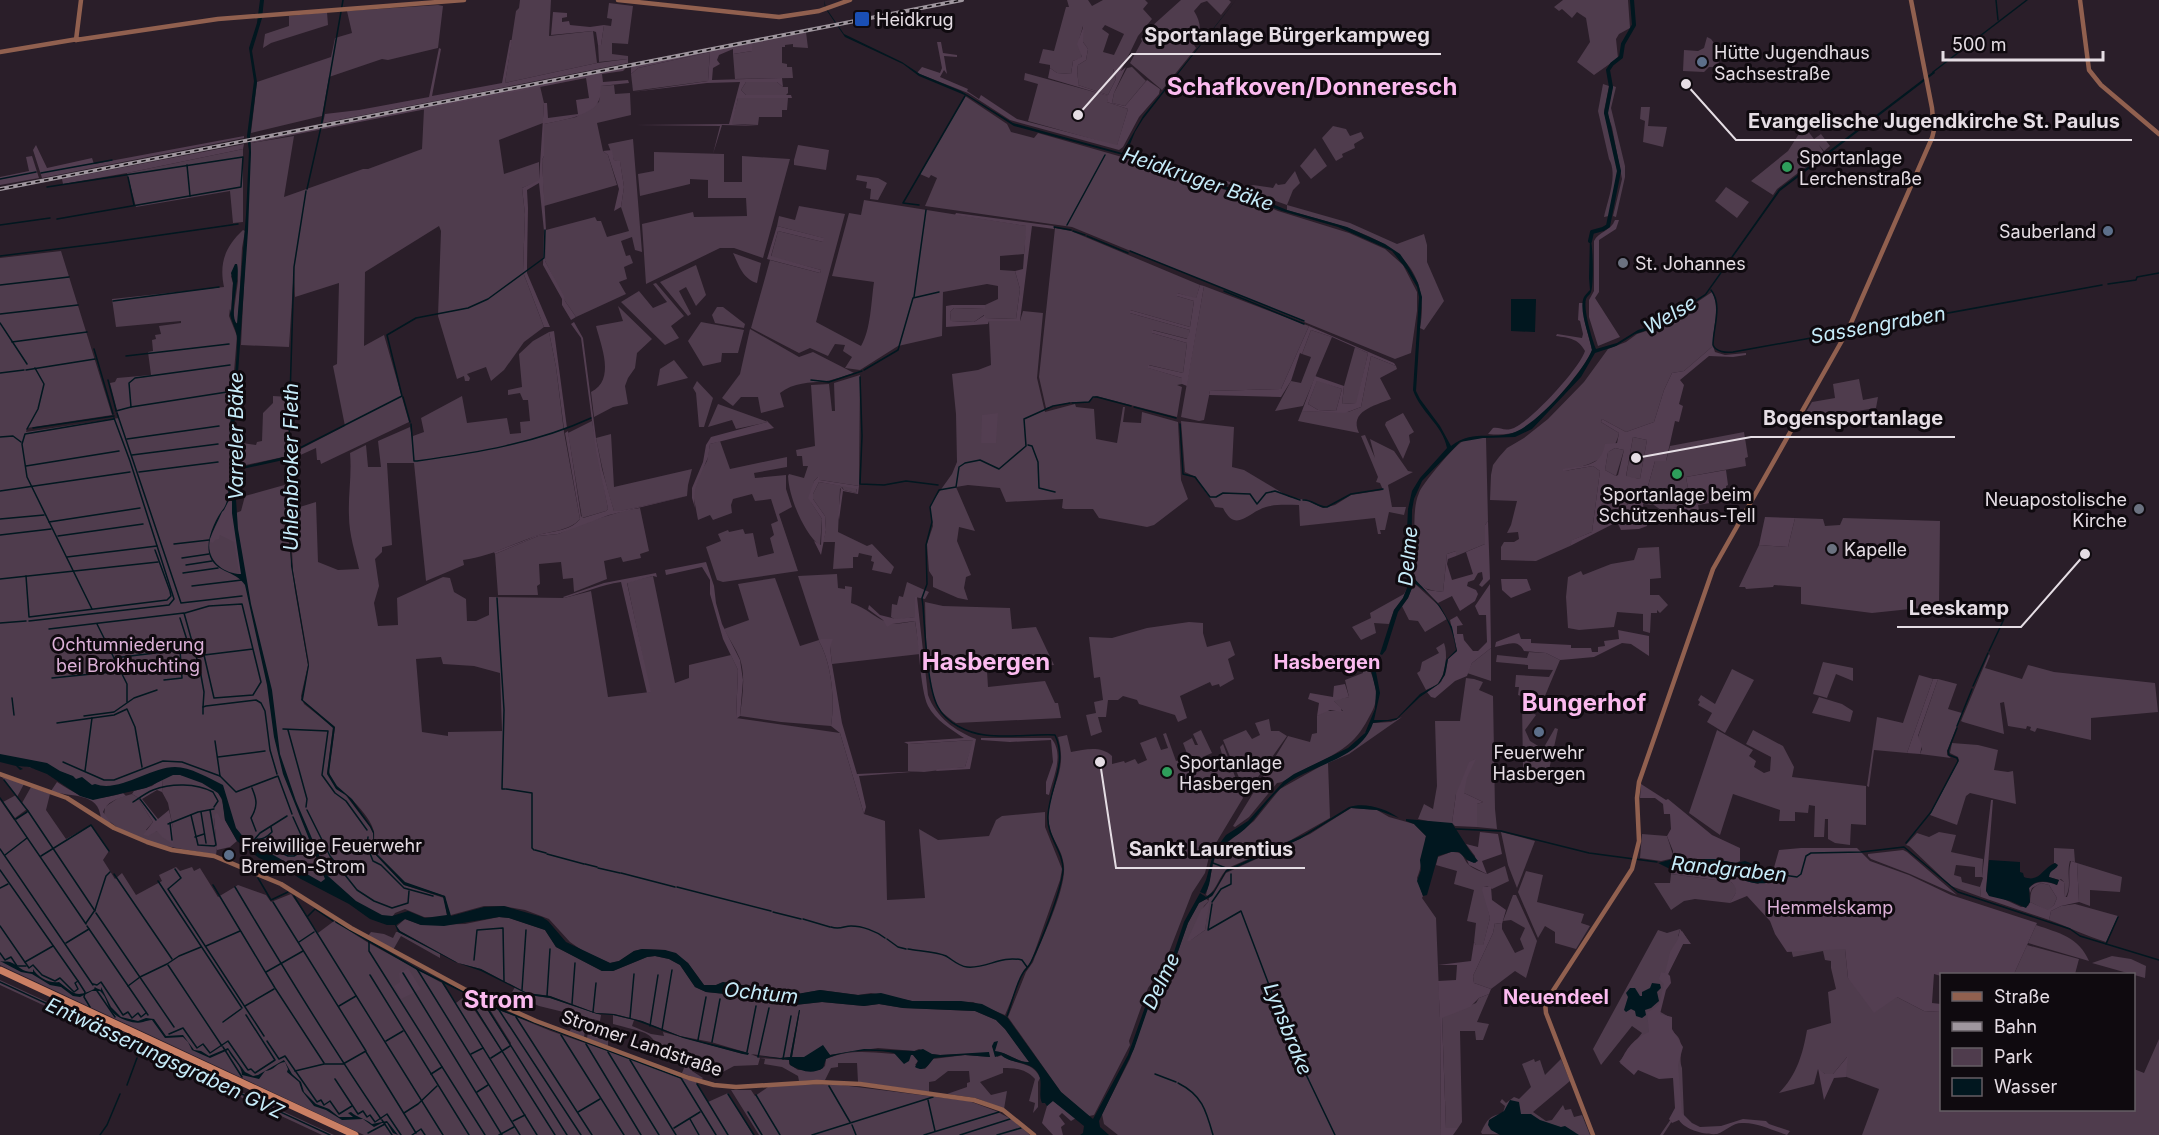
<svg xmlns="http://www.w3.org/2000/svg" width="2159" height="1135" font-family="Inter,sans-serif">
<rect width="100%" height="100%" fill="#2a1e29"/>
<g fill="#4f3c4d" fill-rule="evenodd">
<path d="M 520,0 L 551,0 L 549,36 L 593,31 L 597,63 L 505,83 L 516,11 L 519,8 Z"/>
<path d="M 1067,0 L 1088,0 L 1092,6 L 1103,0 L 1145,0 L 1148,3 L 1143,9 L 1152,19 L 1138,36 L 1121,71 L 1113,69 L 1116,79 L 1108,95 L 1078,85 C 1079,78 1076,73 1078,65 L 1086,60 L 1088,49 L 1083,42 L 1083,26 L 1079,40 L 1082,58 L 1073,61 L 1071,74 L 1057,73 L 1050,68 L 1050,65 L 1039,63 L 1043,49 L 1054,51 L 1066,7 L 1069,7 ZM 1105,25 L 1124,34 L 1114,55 L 1103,52 L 1109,34 L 1102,29 Z"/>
<path d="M 1181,0 L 1229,0 L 1231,2 L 1221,15 L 1207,1 L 1201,3 L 1194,11 C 1201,22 1203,35 1194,45 L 1196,48 L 1162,90 L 1130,63 L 1142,41 L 1141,39 L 1151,27 Z"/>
<path d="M 1563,0 L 1628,0 L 1630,28 L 1619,34 L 1616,39 L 1618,58 L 1594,75 L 1577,62 L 1590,42 L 1586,18 L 1577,12 L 1572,18 L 1562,9 L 1559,11 L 1554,7 Z"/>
<path d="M 609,3 L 633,6 L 628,44 L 612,43 L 612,54 L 628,56 L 628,59 L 599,62 L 598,45 L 601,45 L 604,25 L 611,26 L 612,19 L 607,18 Z"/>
<path d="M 438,5 L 443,6 L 438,48 L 388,60 L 382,59 L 329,77 L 322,116 L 251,133 L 257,82 L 331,57 L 335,38 L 352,33 L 347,11 Z"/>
<path d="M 327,12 L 328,25 L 271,43 L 263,48 L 265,34 L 289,26 L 289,16 Z"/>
<path d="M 806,32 L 808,48 L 793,47 L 793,44 L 785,45 L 785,47 L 782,47 L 782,63 L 787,64 L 787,67 L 792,67 L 793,78 L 735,79 L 733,54 L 752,51 L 752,42 Z"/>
<path d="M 1707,37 L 1711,39 L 1722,54 L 1717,67 L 1709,67 L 1704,72 L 1683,71 L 1684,50 L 1698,51 L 1704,48 Z"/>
<path d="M 710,52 L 708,81 L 633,91 L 631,74 L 638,68 Z"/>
<path d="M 1132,67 L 1146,81 L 1125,106 L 1112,103 L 1114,93 L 1127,68 Z"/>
<path d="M 1025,73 L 1109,96 L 1107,102 L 1128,109 L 1117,146 L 1028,121 L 1038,84 L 1024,80 Z"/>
<path d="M 746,82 L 777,82 L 783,87 L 788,87 L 788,93 L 786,95 L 746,95 L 741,90 Z"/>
<path d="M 1603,84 L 1609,86 L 1604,111 L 1618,170 L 1609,216 L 1604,217 C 1608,199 1618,175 1609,159 L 1598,111 Z"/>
<path d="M 614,85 L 615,94 L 630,93 L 631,115 L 597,123 L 603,151 L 608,155 L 617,185 L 544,206 L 542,160 L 544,156 L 544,124 L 576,117 L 599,102 L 601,86 Z"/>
<path d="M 540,86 L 544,103 L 543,123 L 499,140 L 504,174 L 539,162 L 539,181 L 522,188 L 525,214 L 523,272 L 544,327 L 524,342 L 504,370 L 491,381 L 486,367 L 467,374 L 470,378 L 469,381 L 465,381 L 464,376 L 457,379 L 438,316 L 441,231 L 439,226 L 365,272 L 364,346 L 384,335 L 409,422 L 321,464 L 320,460 L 317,460 L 316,448 L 296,457 L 297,460 L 292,463 L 291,454 L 345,426 L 333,366 L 337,364 L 339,283 L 295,297 L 294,268 L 289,347 L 241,345 L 251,143 L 294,136 L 284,197 L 363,169 L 368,169 L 422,149 L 424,109 Z"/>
<path d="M 1613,86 L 1616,87 L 1611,108 L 1625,166 L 1625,177 L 1616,217 L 1613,216 L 1622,179 L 1612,127 L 1607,113 Z"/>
<path d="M 965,96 L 1007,124 L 1011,132 L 1034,138 L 1038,133 L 1122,157 L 1241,195 L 1278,211 L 1349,233 L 1385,249 L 1403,265 L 1417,292 L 1417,311 L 1411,353 L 1395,359 L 1072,227 L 925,206 L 937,178 L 931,175 L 929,178 L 920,174 Z"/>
<path d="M 738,98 L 788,98 L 787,110 L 782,110 L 782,117 L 759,117 L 758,125 L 731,124 Z"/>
<path d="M 1641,107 L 1650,107 L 1648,126 L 1667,127 L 1663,147 L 1643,142 L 1645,121 L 1640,119 Z"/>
<path d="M 1333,126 L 1346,129 L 1350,136 L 1361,132 L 1364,138 L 1354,144 L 1355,148 L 1342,154 L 1343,157 L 1336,161 L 1322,138 Z"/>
<path d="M 1804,126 L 1814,139 L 1821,134 L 1830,146 L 1824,151 L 1819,145 L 1824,153 L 1777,189 L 1773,195 L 1751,181 L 1788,151 Z"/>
<path d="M 633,139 L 642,252 L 635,250 L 632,237 L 621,241 L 626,256 L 630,255 L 633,263 L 624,267 L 627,279 L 619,282 L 626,294 L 576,317 L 565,301 L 545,261 L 546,230 L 595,217 L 597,221 L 601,221 L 607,237 L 629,231 L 621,207 L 624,187 L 620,162 L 614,160 L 608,144 Z"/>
<path d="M 798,145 L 829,150 L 826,170 L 794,165 L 794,160 Z"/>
<path d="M 1315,148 L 1327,166 L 1311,179 L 1300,166 Z"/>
<path d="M 243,149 L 243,222 L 233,223 L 230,191 L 136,207 L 127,173 Z"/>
<path d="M 654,152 L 724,154 L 724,182 L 742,182 L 742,156 L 790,159 L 763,258 L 734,248 L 720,248 L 646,284 L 642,224 L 693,212 L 694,217 L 747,216 L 746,198 L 708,198 L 708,180 L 690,179 L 690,184 L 640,196 L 638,174 L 654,171 Z"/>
<path d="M 1295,171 L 1300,183 L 1293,190 L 1287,205 L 1350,223 L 1397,244 L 1424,234 L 1427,245 L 1427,262 L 1444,301 L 1424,330 L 1420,328 C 1436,241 1349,229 1287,210 L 1287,205 L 1225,183 L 1227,181 L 1246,188 L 1253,185 L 1273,188 L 1276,183 L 1278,185 L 1285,184 Z"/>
<path d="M 857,175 L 878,178 L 887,183 L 878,200 L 870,199 L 871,189 L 866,188 L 867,182 L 856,180 Z"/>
<path d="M 1726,187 L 1749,202 L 1737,218 L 1715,201 Z"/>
<path d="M 864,200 L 1027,226 L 1024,254 L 1000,256 L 1000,270 L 1015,271 L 1020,289 L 1016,319 L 985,318 L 984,315 L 974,322 L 951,321 L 950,312 L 954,308 L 985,309 L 985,305 L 998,299 L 998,286 L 987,284 L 943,292 L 942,336 L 898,346 L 860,370 L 845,368 L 852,357 L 843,351 L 845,345 L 835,344 L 828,356 L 810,348 L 799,353 L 751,328 L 770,260 L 820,273 L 821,270 L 771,257 L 778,231 L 823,242 L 823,238 L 777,226 L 779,216 L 795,220 L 799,206 L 845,214 L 816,322 L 861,346 C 871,329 871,302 874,282 L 832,276 L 849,213 L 861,215 Z"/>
<path d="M 1055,228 L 1071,231 L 1200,285 L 1196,299 L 1177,293 L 1177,296 L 1194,301 L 1190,327 L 1130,310 L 1130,313 L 1190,330 L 1188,339 L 1153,330 L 1152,333 L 1187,343 L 1183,373 L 1149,365 L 1149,368 L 1182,378 L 1182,384 L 1177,385 L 1182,387 L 1177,417 L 1096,396 L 1088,402 L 1072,402 L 1046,408 L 1039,377 Z"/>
<path d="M 243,230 L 245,231 L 242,248 L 238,323 L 235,323 L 233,318 L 238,281 L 237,271 L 231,276 L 233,283 L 231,315 L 230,309 L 229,316 L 237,336 L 232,395 L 233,493 L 237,521 L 236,513 L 241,511 L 245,496 L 288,484 L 289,545 L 295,591 L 308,665 L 301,696 L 304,704 L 333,727 L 327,773 L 330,775 L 329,770 L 335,727 L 303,701 L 302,697 L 309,663 L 293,571 L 290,510 L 316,502 L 318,562 L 338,570 L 359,569 C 355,552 349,534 349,516 C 348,495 352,475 350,453 L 366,445 L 368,467 L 381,467 L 378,441 L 410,427 L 413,443 L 413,436 L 424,432 L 421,418 L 462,396 L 467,423 L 507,418 L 510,434 L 521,433 L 520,422 L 530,421 L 528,400 L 523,400 L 520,393 L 508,395 L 508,390 L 522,387 L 519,354 L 533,341 L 549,332 L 556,367 L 564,432 L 580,519 C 570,531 550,531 536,536 C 512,544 489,557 463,560 L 464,565 L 426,581 L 414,463 L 387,463 L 392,545 L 382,547 L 382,552 L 375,559 L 379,586 L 374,603 L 378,626 L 398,625 L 397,598 L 443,577 L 450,578 L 454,592 L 466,599 L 467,621 L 476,621 L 489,615 L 489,597 L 564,598 L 591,591 L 608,697 L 650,692 L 627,582 L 653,576 L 675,683 L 689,678 L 689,665 L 731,655 L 738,670 L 736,718 L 840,733 L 864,814 L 885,821 L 887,900 L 925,898 L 919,829 L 938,840 L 989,836 L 996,820 L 1002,816 L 1045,812 L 1045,827 L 1062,869 L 1060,880 L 1031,962 L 1024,970 L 1005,1015 L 973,1002 L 912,1001 L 871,993 L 858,995 L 820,990 L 798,994 L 723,982 L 716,985 L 704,985 L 688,963 L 665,950 L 642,949 L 634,951 L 619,961 L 610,963 L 583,951 L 570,942 L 549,919 L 525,910 L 503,906 L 484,906 L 451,915 L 449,915 L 445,896 L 405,883 L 375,852 C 372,845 375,840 374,832 C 372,820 354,800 344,793 L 370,827 L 373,833 L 373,852 L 404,885 L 444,898 L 447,915 L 445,918 L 424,917 L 405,909 L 395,913 L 388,923 L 237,838 L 223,798 L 209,783 L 175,773 L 168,776 C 182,771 213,783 220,796 C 224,803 224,812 225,820 L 221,821 L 214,817 L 217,848 L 216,855 C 178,847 132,846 104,816 L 105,807 L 118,798 L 132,794 L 137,797 L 153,822 L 146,830 L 152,832 L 173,828 L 168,803 L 162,792 L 163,778 L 165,777 L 95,795 L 50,773 L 0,759 L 0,258 L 61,251 L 112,415 L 27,428 L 26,432 L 119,418 L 110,383 L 115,382 L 117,378 L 151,375 L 148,352 L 153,351 L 152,340 L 156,339 L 155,335 L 161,334 L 159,326 L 181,323 L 181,321 L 116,327 L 112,299 L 224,287 C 219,263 225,247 243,230 ZM 441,657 L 443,664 L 474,666 L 500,673 L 502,731 L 448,732 L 448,736 L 422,732 L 416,659 Z"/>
<path d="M 733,253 L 761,263 L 757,283 C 743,279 739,266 733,253 Z"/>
<path d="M 696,265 L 706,295 L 696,306 L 686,287 L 679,291 L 691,314 L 688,316 L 660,282 Z"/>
<path d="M 656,283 L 684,316 L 671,326 L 679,338 L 665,345 L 621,302 L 639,291 L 653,308 L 667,302 L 653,284 Z"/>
<path d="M 1204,286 L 1309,326 L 1281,389 L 1210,391 L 1204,420 L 1199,421 L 1181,417 Z"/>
<path d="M 1712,292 C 1721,309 1712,328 1713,346 L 1684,371 L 1672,373 L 1664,390 L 1654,422 L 1626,432 L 1602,419 L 1601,422 L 1619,433 C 1614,459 1586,466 1564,471 L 1593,466 L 1600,471 L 1592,532 L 1573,540 L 1570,546 L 1536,561 L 1501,560 L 1501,547 L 1504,542 L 1514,542 L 1519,539 L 1518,532 L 1507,533 L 1511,525 L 1517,501 L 1490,500 L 1491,475 L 1493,465 L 1499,457 L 1507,448 L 1524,438 L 1548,419 L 1584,382 L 1608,349 L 1626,342 L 1637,334 L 1662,326 Z"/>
<path d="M 618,306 L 652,339 L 637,353 L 635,368 L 628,378 L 625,386 L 628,404 L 613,407 L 594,417 L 591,392 C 616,380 601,346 596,326 L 623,321 Z"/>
<path d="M 717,307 L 723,307 L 745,324 L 744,328 L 715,323 L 712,315 Z"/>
<path d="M 1023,311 L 1043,313 L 1037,378 L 1045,412 L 1075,404 L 1076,407 L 1094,409 L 1096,439 L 1117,443 L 1123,407 L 1125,407 L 1123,422 L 1141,423 L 1142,412 L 1178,422 L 1181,480 L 1188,499 L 1154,525 L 1147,527 L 1099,518 L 1093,509 L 1065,509 L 1062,508 L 1063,499 L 1006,502 L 1000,488 L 968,485 L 956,487 L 975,531 L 959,527 L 957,541 L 971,575 L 966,577 L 964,588 L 968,600 L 958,598 L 933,587 L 933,577 L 929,571 L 927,544 L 933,526 L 930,508 L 932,502 L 952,474 L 957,462 L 956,414 L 952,374 L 978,370 L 991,365 L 989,321 L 1020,321 Z"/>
<path d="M 701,322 L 744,330 L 738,353 L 722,353 L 721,362 L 703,366 L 688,341 Z"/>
<path d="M 750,329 L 799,357 L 813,352 L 854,373 C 845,375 835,380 826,381 C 809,383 794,382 780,393 L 784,407 L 761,413 L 758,397 L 741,397 L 733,406 L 722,398 L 740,374 Z"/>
<path d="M 1311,330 L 1332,337 L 1303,406 L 1275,411 L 1291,381 L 1301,383 L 1311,357 L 1302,354 Z"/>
<path d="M 1355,347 L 1368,353 L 1357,403 L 1342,404 L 1344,386 Z"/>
<path d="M 1371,356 L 1396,366 L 1397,369 L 1380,378 L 1391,399 C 1374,406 1349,411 1359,433 L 1298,421 L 1302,411 L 1348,412 L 1361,407 Z"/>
<path d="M 674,360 L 688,378 L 657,386 L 660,369 Z"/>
<path d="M 860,375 L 859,486 L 820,480 L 818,477 L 814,481 L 811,502 L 822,519 L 820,546 C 804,533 789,498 788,476 L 789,474 L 804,478 L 808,466 L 803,466 L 802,456 L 797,456 L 796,450 L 815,446 L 811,385 L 829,384 L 832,411 L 835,411 L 834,383 Z"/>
<path d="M 1859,379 L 1863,400 L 1878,397 L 1876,408 L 1801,420 L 1812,402 L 1835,398 L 1833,384 Z"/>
<path d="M 1317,380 L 1342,389 L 1336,411 L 1318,410 L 1308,404 Z"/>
<path d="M 697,381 L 713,398 L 704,427 L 699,427 L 696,393 L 693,388 Z"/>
<path d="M 273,396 L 289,397 L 288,456 L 241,466 L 242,443 L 256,445 L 257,442 L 262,441 L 263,413 L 273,403 Z"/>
<path d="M 718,404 L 768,422 L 736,429 L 732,420 L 708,427 Z"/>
<path d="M 1403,413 L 1414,432 L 1409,435 L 1410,442 L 1403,459 L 1385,425 L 1386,422 Z"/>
<path d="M 592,421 L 608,509 L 606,511 L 582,518 L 568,433 Z"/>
<path d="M 1181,421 L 1234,427 L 1232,467 L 1244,470 L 1289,497 L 1306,500 L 1323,508 L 1335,505 L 1351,495 L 1383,490 L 1380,483 L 1376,482 L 1378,477 L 1361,436 L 1365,435 L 1375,458 L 1370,439 L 1394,451 L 1408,471 L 1413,472 L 1388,485 L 1392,507 L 1406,507 L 1404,515 L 1389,512 L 1385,530 L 1380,530 L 1381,534 L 1378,534 L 1375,518 L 1300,526 L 1299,505 C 1288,505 1276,504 1266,507 C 1248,512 1236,534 1223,508 L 1215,507 C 1210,496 1201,488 1196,477 L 1185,472 Z"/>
<path d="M 1744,432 L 1748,457 L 1745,458 L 1746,466 L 1686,477 L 1691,505 L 1661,510 L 1654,505 L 1643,504 L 1655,461 L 1666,461 L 1670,446 Z"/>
<path d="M 611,434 L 614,487 L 692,469 L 688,485 L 687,496 L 621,511 L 640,508 L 649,551 L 640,554 L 641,558 L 623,562 L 621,557 L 604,561 L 607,579 L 574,592 L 573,578 L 563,579 L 561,562 L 539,564 L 540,584 L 537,586 L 538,595 L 498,595 L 495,554 L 538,536 L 558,534 L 583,523 L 620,512 L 614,511 C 606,487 601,463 596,438 Z"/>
<path d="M 1633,437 L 1647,440 L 1640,479 L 1626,477 Z"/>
<path d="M 1486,438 L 1488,521 L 1485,525 L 1485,544 L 1456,556 L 1456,551 L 1447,554 L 1443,592 C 1433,591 1420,589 1415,579 C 1410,570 1413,549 1414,538 C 1415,523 1413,507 1419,493 C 1422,484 1455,445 1463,441 C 1470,438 1478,438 1486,438 Z"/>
<path d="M 720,441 L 730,469 L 787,457 L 787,467 L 754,473 L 755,478 L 786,475 L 786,489 L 792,507 L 779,514 L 798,571 L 723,582 L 717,580 L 706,547 L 721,541 L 718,534 L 728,530 L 729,532 L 743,529 L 745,534 L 753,533 L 758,557 L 774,553 L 770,538 L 774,535 L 771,524 L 778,521 L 771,499 L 755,501 L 752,494 L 733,499 L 731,505 L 732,513 L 713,520 L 710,515 L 698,520 L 694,499 L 694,490 L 699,475 L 707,461 L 710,444 Z"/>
<path d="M 1615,448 L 1624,450 L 1616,476 L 1605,470 L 1608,452 Z"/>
<path d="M 819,482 L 857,488 L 856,493 L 844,490 L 842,487 L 840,489 L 838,532 L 867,546 L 872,544 L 894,567 L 891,574 L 872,570 L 874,562 L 871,561 L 872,556 L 859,553 L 858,557 L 853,557 L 853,568 L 833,569 L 835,542 L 823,542 L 826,530 L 825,516 L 813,499 L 813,494 Z"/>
<path d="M 1622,490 L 1630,503 L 1604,518 L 1601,518 L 1601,505 L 1619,491 Z"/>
<path d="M 1795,518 L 1823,519 L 1825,526 L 1840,525 L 1843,518 L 1940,521 L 1939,606 L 1872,613 L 1801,604 L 1801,587 L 1774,585 L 1773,587 L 1746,589 L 1745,587 L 1739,587 L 1759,545 L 1788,547 Z"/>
<path d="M 1659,547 L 1661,578 L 1650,579 L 1650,595 L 1659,595 L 1668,605 L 1660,613 L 1657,610 L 1657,613 L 1651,613 L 1650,633 L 1643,631 L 1643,614 L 1617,612 L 1614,627 L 1579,630 L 1568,628 L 1566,597 L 1568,577 L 1581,571 L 1583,575 L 1611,564 L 1634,560 L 1638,548 Z"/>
<path d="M 837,574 L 838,588 L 845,589 L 845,586 L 852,587 L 851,603 C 866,607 877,620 890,623 C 898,625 908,622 915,621 L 920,654 L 832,664 L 830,647 L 819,641 C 832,665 835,699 831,726 L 781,722 L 740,716 C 742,698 746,677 740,659 C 736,649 729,639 724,629 L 749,620 L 738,584 L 775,578 L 800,646 L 819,640 L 798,576 Z"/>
<path d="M 907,582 L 929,592 L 925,599 L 915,597 L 915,617 L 896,620 L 891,617 L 892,604 L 897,605 L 899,596 L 903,597 Z"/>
<path d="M 1414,583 L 1438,605 L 1447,619 L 1425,632 L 1418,621 L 1409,620 L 1402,606 L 1408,598 Z"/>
<path d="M 1407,588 L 1403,598 L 1394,610 L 1389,624 L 1374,623 L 1376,633 L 1361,640 L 1352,627 L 1371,618 L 1370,613 L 1404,594 Z"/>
<path d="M 925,602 L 943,606 L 1010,608 L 1012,629 L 1036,627 L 1054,665 L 987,671 L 988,687 L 1045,681 L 1055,703 L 1058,703 L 1061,718 L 956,723 C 950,719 942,713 938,707 C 925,683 926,630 925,602 Z"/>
<path d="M 1189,622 L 1203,623 L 1203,633 L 1207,647 L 1230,641 L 1235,655 L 1228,659 L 1234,679 L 1220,687 L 1219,684 L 1212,686 L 1210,682 L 1180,696 L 1187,718 L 1178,722 L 1175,715 L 1139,704 L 1137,700 L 1123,696 L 1118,700 L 1108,700 L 1106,717 L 1098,717 L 1102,732 L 1091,736 L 1086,715 L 1096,713 L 1094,702 L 1103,700 L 1100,677 L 1094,678 L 1089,637 L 1112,638 L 1147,628 Z"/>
<path d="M 1444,643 C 1448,653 1446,673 1439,682 C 1436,686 1430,688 1426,690 L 1417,673 L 1420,671 L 1422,662 L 1439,653 L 1436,648 Z"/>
<path d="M 1491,648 L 1491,681 L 1467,673 L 1472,663 Z"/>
<path d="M 1529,652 L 1546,653 L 1560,660 L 1542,703 L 1518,695 L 1519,687 L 1515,687 L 1516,675 L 1549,677 L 1553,670 L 1528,669 L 1528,665 L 1496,662 L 1497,655 L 1527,658 Z"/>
<path d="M 1989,654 L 1990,656 L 1985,668 L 2022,679 L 2028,665 L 2054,672 L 2155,683 L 2158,712 L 2091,718 L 2091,740 L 2037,728 L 2035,732 L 2030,730 L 2031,727 L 2027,726 L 2026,729 L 2008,726 L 2004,702 L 2000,703 L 2004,734 L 1963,722 L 1961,721 Z"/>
<path d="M 1363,655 C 1368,667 1375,678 1376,693 C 1377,703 1373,710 1368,719 C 1354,746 1336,754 1309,767 C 1301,771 1285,783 1277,783 L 1249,817 L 1235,827 L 1233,826 L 1288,736 L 1310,742 L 1312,734 L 1317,733 L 1317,716 L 1325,711 L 1343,711 L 1333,700 L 1349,697 L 1345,680 L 1363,673 L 1360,656 Z"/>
<path d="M 1823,662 L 1853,668 L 1853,681 L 1836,674 L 1827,698 L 1813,694 Z"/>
<path d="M 1732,669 L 1754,680 L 1725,733 L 1707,722 L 1712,713 L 1698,705 L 1700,702 L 1698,700 L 1701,695 L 1715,704 Z"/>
<path d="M 1919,675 L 1933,679 L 1907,753 L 1874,750 L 1869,787 L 1867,786 L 1877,717 L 1903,723 Z"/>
<path d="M 1466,678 L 1474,679 L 1483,682 L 1479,690 L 1493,696 L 1495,809 L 1497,829 L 1477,827 L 1477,804 L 1483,802 L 1464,793 L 1456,794 L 1452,823 L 1437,823 L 1418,819 L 1424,804 L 1433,809 L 1437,786 L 1435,721 L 1460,721 Z"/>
<path d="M 1938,679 L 1957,684 L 1948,709 L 1962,713 L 1947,751 L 1947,755 L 1951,758 L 1920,754 L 1922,749 L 1918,737 Z"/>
<path d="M 1819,697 L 1842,704 L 1853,711 L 1850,722 L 1812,713 Z"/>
<path d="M 1522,704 L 1536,715 L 1525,730 L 1530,741 L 1543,749 L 1555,728 L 1558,729 L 1549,770 L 1523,768 Z"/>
<path d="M 1402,717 L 1349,754 L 1328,763 L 1330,818 L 1291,840 L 1228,868 C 1219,876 1217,889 1208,896 L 1206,895 L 1215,857 L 1222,847 L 1254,821 L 1280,789 L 1353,748 L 1373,723 L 1391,722 Z"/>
<path d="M 1269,719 L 1271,731 L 1279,731 L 1287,736 L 1246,794 L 1223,740 L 1246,730 L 1252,739 L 1260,735 L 1255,723 Z"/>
<path d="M 1201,730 L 1212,753 L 1205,756 L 1213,772 L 1225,766 L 1220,747 L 1223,744 L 1243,798 L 1210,853 L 1205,873 L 1192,893 L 1164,965 L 1148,988 L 1129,1041 L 1130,1045 L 1094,1115 L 1089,1116 L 1061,1092 L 1008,1017 L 1026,972 L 1033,962 C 1042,938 1066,890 1064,866 C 1062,844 1045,836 1049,809 C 1054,779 1067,769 1058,737 L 1067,735 L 1071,752 C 1085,750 1100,745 1112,756 L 1112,764 L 1124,761 L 1125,763 L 1135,759 L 1138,764 L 1147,760 L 1140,743 L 1156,737 L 1161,750 L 1168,748 L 1163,734 L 1166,733 L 1176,761 L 1184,758 L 1191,771 L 1193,769 L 1183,743 L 1192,738 L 1195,745 L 1198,745 L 1193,734 Z"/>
<path d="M 1717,730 L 1753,750 L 1749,756 L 1756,761 L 1754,767 L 1764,773 L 1770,771 L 1771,757 L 1746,744 L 1753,730 L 1783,746 L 1794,767 L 1792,777 L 1866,786 L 1866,825 L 1851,824 L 1850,845 L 1835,843 L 1828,839 L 1828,819 L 1825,819 L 1824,837 L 1814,837 L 1815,806 L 1809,805 L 1808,813 L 1795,812 L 1795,821 L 1779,821 L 1780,810 L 1733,794 L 1720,835 L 1689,813 Z"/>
<path d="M 974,740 L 965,767 L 924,772 L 908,771 L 908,744 Z"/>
<path d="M 1952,743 L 1978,745 L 1998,750 L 1994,770 L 2008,772 L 2013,771 L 2016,804 L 1970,793 L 1966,796 L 1957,825 L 1930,815 L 1959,760 L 1958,757 L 1950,753 Z"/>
<path d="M 2,777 L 24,784 L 17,797 L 22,803 L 31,787 L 50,794 L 46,810 L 66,839 L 91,825 L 109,851 L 103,860 L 115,879 L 122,873 L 136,895 L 162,881 L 159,875 L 176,867 L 180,871 L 192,867 L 194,871 L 200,868 L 218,897 L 238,885 L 266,895 L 271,902 L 291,894 L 318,933 L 334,921 L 367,942 L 442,983 L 456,1003 L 465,996 L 501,1050 L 467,994 L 482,1001 L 510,1045 L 511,1043 L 487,1005 L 551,1031 L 696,1082 L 708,1102 L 728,1093 L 753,1135 L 364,1135 L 0,965 L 0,800 L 14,820 L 29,811 L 27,809 L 15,818 L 3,802 L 16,795 Z"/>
<path d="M 1351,808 L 1377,810 L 1389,817 L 1414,824 L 1426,836 C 1425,846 1421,870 1417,878 L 1423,896 L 1422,898 L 1436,918 L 1440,1017 L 1441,1135 L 1118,1135 L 1104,1124 L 1102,1114 L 1130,1059 L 1150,1001 L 1174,963 L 1188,923 L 1199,903 L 1206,899 L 1209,901 L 1204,906 L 1191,940 L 1205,930 L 1209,898 L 1213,895 L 1226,873 L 1310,834 Z"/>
<path d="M 1501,832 L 1535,841 L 1517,888 L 1508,865 Z"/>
<path d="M 1939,832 L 1956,835 L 1951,852 L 1983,859 L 1982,877 L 1975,877 L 1975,867 L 1956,865 L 1954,875 L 1961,877 L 1962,882 L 1980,887 L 1981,897 L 1951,886 L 1909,846 L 1906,845 L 1917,833 L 1929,837 Z"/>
<path d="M 1642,834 L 1667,836 L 1674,858 L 1661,861 L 1640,858 Z"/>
<path d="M 2054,848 L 2074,849 L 2075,862 L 2070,861 C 2066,874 2073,887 2065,898 L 2064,882 L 2061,879 L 2059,880 L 2049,877 L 2050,872 L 2057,867 L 2055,863 L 2054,863 Z"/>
<path d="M 1451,852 C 1466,852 1461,857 1469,865 C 1473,869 1482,872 1487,874 L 1505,866 L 1509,881 L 1492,889 L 1487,886 L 1483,886 L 1490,918 L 1483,946 L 1476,945 L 1474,942 L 1476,923 L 1467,921 L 1474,890 L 1454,884 L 1457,871 L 1436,865 L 1438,857 Z"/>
<path d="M 2077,863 L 2122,877 L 2120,892 L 2090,890 L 2090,906 L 2079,902 Z"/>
<path d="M 1526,871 L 1543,875 L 1537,902 L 1584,914 L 1581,923 L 1590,926 L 1576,949 L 1555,943 L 1555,932 L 1545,926 L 1538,938 L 1518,892 Z"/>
<path d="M 1671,874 L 1731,882 L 1737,887 L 1737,891 L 1730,903 L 1695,899 L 1684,901 L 1671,910 L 1654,883 L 1670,883 Z"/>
<path d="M 2041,883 L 2049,885 L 2057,898 L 2054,905 L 2048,911 L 2030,902 C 2031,892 2030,888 2041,883 Z"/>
<path d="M 1513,895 L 1516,895 L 1537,941 L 1526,978 L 1515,971 L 1491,989 L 1474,983 L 1473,976 L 1493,933 L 1495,923 L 1502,924 L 1502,929 L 1515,953 L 1524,949 L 1520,939 L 1525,928 L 1511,920 L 1503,921 Z"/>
<path d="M 2075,904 L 2118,916 L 2106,942 C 2086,936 2069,927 2049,920 L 2051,911 L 2061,906 Z"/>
<path d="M 499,917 L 509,918 L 545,930 L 556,947 L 602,971 L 613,971 L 647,957 L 655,956 L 669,959 L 680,965 L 695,987 L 706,992 L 735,995 L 795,1005 L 822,1002 L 864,1006 L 879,1004 L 903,1008 L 975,1011 L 996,1020 L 1005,1029 L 1030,1063 C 1017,1062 1006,1051 995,1052 L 995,1047 L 992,1046 L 997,1057 L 1002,1055 C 1014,1066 1033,1060 1040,1078 L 1038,1082 L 1038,1107 L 1033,1113 L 1035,1103 L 1029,1101 L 1035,1079 C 1026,1069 1016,1068 1003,1068 L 1003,1073 L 980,1082 L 991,1095 L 1007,1091 L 1004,1109 L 976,1098 L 947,1094 L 967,1087 L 967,1083 L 970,1082 L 969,1071 L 948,1071 L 935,1081 L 929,1082 L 929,1092 L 858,1082 L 857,1063 L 838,1063 L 838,1067 L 831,1068 L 825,1080 L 799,1081 L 798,1076 L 782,1067 L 764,1064 L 765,1059 L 760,1058 L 758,1065 L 734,1066 L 721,1073 L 716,1069 L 705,1071 L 696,1065 L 692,1071 L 703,1078 L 701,1080 L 682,1073 L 684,1068 L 680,1053 C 650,1055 662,1041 645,1033 C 635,1029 623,1027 613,1024 L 613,1015 L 634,1020 L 632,1026 L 651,1034 L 664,1036 L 663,1032 L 743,1054 L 748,1053 L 711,1042 L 680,1036 L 642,1021 L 614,1014 L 596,1013 L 550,996 L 527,993 L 481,969 L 458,963 L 400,931 L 396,927 L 405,919 L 421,925 L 465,924 ZM 799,1010 L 800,1010 L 792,1057 L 805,1057 L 824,1048 L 830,1055 L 878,1048 L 914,1051 L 919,1049 L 931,1054 L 940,1055 L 988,1053 L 990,1057 L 965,1055 L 933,1059 L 925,1069 L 915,1065 L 918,1061 L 913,1055 C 885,1055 854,1046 826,1059 L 825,1066 L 820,1070 L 798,1070 L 789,1064 L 789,1060 L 760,1058 L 751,1054 L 780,1058 L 790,1057 Z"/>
<path d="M 2036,925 C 2059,933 2079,937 2089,961 L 2028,943 Z"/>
<path d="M 1680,929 L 1678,937 L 1682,931 L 1690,943 L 1683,944 L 1667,976 L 1660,1006 L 1657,1010 L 1671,1018 L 1671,1031 C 1688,1040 1677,1055 1682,1068 L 1684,1117 L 1674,1118 L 1663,1135 L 1660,1135 L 1675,1113 L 1677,1076 L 1619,1062 L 1642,1033 L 1632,1026 L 1601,1065 L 1593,1049 L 1658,930 L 1667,933 Z"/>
<path d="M 371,932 L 384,934 L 393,938 L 396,932 L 398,932 L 440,953 L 440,958 L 401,936 L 393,950 L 368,936 Z"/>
<path d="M 2027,945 L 2079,959 L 2075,974 L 2014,974 Z"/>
<path d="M 1791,949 L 1845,949 L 1848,978 L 1897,997 L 1924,1011 L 1941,1012 L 1942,1110 L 2134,1110 L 2134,1069 L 2144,1073 L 2159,1039 L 2159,1135 L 1862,1135 L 1879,1089 L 1844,1076 L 1847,1057 L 1833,1074 L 1825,1074 L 1818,1069 L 1814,1084 L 1779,1093 C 1797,1075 1803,1053 1807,1030 L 1831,1023 L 1828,992 L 1836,989 L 1831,968 L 1831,961 L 1825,960 L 1823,951 L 1793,957 Z"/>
<path d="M 2112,956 L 2131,959 L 2146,966 L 2145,978 L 2092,963 Z"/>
<path d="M 0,980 L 334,1135 L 322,1135 L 0,985 Z"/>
<path d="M 515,987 L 529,995 L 550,998 L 601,1015 L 600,1021 L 593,1019 L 591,1026 L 598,1028 L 598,1034 L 608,1039 L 608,1046 L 587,1038 L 588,1032 L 585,1031 L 584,1037 L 569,1032 L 576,1022 L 579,1023 L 580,1016 L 539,1006 L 511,994 Z"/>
<path d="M 1489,994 L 1477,1022 L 1489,1024 L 1483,1040 L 1476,1040 L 1475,1031 L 1460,1031 L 1462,1122 L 1458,1128 L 1446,1128 L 1442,1017 L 1476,1003 L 1479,998 Z"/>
<path d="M 1534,1059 L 1535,1062 L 1540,1060 L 1545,1075 L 1561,1059 L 1570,1081 L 1533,1112 L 1546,1121 L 1552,1120 L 1563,1105 L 1565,1110 L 1571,1109 L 1574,1117 L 1582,1115 L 1590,1135 L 1482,1134 L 1481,1132 C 1488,1119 1488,1117 1503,1113 L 1505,1106 L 1500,1102 L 1502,1099 L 1506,1103 L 1514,1097 L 1519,1099 L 1531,1087 L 1522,1064 Z"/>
<path d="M 797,1084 L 841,1085 L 969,1101 L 996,1111 L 1013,1120 L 1030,1135 L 759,1135 L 731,1090 L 751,1090 L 755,1096 L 768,1087 Z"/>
</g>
<g fill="#533e51" fill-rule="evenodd">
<path d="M 553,12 L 567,13 L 567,17 L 562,18 L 562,22 L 569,21 L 570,25 L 590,27 L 604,25 L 601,45 L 598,45 L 596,32 L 593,31 L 551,35 Z"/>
<path d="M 1084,25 L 1083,42 L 1088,49 L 1086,60 L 1078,65 C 1076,73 1079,78 1078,85 L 1108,95 L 1116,79 L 1113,68 L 1121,71 L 1126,67 L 1114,93 L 1112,103 L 1125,106 L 1147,80 L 1160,89 L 1159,94 L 1139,117 L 1123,147 L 1119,150 L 1010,120 L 968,93 L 917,73 L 922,67 L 940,73 L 942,68 L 937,42 L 941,42 L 943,53 L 957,55 L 957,57 L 944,56 L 947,74 L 944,70 L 940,77 L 968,89 L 967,91 L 979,99 L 981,95 L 1017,119 L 1117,145 L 1128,109 L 1107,102 L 1108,96 L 1048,78 L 1050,68 L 1057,73 L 1071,74 L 1073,61 L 1082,57 L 1077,44 Z"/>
<path d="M 510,40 L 512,40 L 505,83 L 597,63 L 628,59 L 628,63 L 323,123 L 325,114 L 359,110 L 429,97 L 439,48 L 441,49 L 432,96 L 502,83 Z"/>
<path d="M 752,42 L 752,51 L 733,54 L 733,49 L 719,55 L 717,60 L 720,64 L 713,68 L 712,80 L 782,78 L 783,87 L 777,82 L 746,82 L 741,90 L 746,95 L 791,95 L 792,98 L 738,98 L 732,124 L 759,126 L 722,125 L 713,154 L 720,126 L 635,125 L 729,124 L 740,82 L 707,83 L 632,92 L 708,81 L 710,52 L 638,68 L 631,74 L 631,66 Z"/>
<path d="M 623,68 L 625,69 L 623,71 L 602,74 L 603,82 L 628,80 L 629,83 L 601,86 C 601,90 601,96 599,100 C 594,116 558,121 544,124 L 544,156 L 542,160 L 546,230 L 545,261 L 564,296 L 565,301 L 576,317 L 571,320 L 562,305 L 562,299 L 543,265 L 544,231 L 539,183 L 527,190 L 528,208 L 527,267 L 527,273 L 550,327 L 544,327 L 523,272 L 525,214 L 522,188 L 539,180 L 544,103 L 547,103 L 548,118 L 578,114 L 576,100 L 589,98 L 586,78 L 251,143 L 250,141 Z"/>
<path d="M 244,136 L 244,138 L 42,178 L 33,150 L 36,145 L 47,168 L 92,158 L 94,164 Z"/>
<path d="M 244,144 L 243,149 L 127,173 L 63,184 L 62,179 Z"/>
<path d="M 612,150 L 614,160 L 620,161 L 624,187 L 621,207 L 614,211 L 619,189 L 608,155 L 603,151 Z"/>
<path d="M 32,156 L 39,178 L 0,185 L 0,177 L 29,171 L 26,157 Z"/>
<path d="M 956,213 L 1054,226 L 1054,229 L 1032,226 L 1020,321 L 989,321 L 988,324 L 946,327 L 946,306 L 952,305 L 985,305 L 985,309 L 954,308 L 950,312 L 951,321 L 974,322 L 985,315 L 985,318 L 1016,319 L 1020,289 L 1015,271 L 1023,269 L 1026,226 L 955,215 Z"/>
<path d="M 1615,220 L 1619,220 L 1616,229 L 1599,240 L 1599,292 L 1595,298 L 1620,337 L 1598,346 L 1589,317 L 1589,300 L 1594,291 L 1594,241 C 1598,232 1611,231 1615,220 Z"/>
<path d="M 777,226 L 824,238 L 823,242 L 778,231 L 771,256 L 821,270 L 820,273 L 767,259 Z"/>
<path d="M 1200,285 L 1204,286 L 1187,386 L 1182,384 L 1182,378 L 1148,368 L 1148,365 L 1183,373 L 1187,343 L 1152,333 L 1152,330 L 1187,339 L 1190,330 L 1130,313 L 1130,310 L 1190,327 L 1194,301 L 1177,296 L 1177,293 L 1196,298 Z"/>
<path d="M 1579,303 L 1583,303 L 1584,319 L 1592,350 C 1585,369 1539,422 1521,430 C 1510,435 1500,435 1488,434 L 1493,428 C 1500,427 1503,431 1511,429 C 1528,425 1580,368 1585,351 C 1578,338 1569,338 1556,336 L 1557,334 L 1582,338 L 1583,334 L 1580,321 L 1578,320 Z"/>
<path d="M 574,322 L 583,338 L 596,438 L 602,469 L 614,511 L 620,511 L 687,496 L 609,515 L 558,534 L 538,536 L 495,554 L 494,552 C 508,547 521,542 535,536 C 549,531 570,532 580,519 L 565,433 L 568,431 L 581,516 L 583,518 L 606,511 L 608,509 L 596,451 L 581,338 L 571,324 Z"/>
<path d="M 1309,326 L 1394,363 L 1396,366 L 1371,356 L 1361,407 L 1345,413 L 1302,411 L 1315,376 L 1344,386 L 1342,404 L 1356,403 L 1368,353 L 1332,337 L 1311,330 L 1302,354 L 1300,353 L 1291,381 L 1281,397 L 1209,395 L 1210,391 L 1281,389 ZM 1317,381 L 1342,389 L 1336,411 L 1318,410 L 1308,404 Z"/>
<path d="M 554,331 L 567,428 L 564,429 L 556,367 L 549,332 Z"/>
<path d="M 1713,346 L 1715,352 L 1725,355 L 1746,353 L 1746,355 L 1733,357 L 1709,356 L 1680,380 L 1684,385 L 1679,404 L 1683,406 L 1679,422 L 1675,421 L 1666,461 L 1655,461 L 1643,504 L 1647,526 L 1639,529 L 1621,530 L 1617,522 L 1570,546 L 1572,540 L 1592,532 L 1600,471 L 1593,466 L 1563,471 L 1563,469 C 1583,465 1601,468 1605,444 L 1617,443 L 1619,433 L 1601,422 L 1602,419 L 1626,432 L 1654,422 L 1664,390 L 1672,373 L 1684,371 ZM 1633,437 L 1647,440 L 1640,479 L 1626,476 ZM 1615,448 L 1624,450 L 1618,475 L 1616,476 L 1605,470 L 1608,452 ZM 1621,490 L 1630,503 L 1610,515 L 1601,518 L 1601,505 Z"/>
<path d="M 998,413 L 996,443 L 981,443 L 982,415 Z"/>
<path d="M 766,420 L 774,428 L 710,444 C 709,450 709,457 706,462 C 699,480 692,487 695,508 L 692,498 L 692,488 L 703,462 L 706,445 L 711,437 L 767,422 Z"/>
<path d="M 1726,470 L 1728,485 L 1726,486 L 1727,500 L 1698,505 L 1700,515 L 1677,521 L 1676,516 L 1669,519 L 1667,509 L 1691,505 L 1686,477 Z"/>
<path d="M 819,476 L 820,480 L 859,486 L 858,494 L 843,491 L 839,520 L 838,515 L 841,487 L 844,490 L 856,493 L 857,489 L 819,482 L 813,494 L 813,499 L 825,516 L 826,530 L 821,555 L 814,541 L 821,545 L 822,519 L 808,498 L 814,481 Z"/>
<path d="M 229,500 L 233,504 L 232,513 L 242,574 L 239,574 L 234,542 L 220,535 L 219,539 L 215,540 L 213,543 L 209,542 L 222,511 Z"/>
<path d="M 1765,517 L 1795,518 L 1788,547 L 1759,545 Z"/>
<path d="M 1488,521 L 1490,579 L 1482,587 L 1479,585 L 1483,579 L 1482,572 L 1478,573 L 1474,580 L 1468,582 L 1467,586 L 1476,590 L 1478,594 L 1475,601 L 1460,611 L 1452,596 L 1438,603 L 1419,584 L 1428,590 L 1443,592 L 1447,554 L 1456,551 L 1456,556 L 1448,559 L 1447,564 L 1452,580 L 1473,574 L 1466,552 L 1485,544 L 1485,525 Z"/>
<path d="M 706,562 L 714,586 L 716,603 L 722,624 L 740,660 L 743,680 L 740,716 L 736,719 L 738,670 L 723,639 L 710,594 L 710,580 L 702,567 L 666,575 L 665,570 Z"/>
<path d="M 656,573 L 657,577 L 653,576 L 627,583 L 651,692 L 647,693 L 621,582 C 601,585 583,593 564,598 L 563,597 L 604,583 Z"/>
<path d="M 1501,579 L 1527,579 L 1531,590 L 1511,598 L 1502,590 Z"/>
<path d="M 1490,584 L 1491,648 L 1472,663 L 1467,676 L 1455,681 L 1435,698 L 1431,697 L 1427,692 L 1441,682 L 1446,671 L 1448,659 L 1457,651 L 1450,620 L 1457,616 L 1463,625 L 1457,626 L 1457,634 L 1463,634 L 1464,640 L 1473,651 L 1478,651 L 1487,642 L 1486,615 L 1479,615 L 1475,606 Z"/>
<path d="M 915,597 L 917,597 L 928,695 C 936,717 955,731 976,739 L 970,769 L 936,771 L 937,769 L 965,767 L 973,740 L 908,744 L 904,742 L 964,738 C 952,730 935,720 928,706 C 920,689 919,642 915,621 L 892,624 L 887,627 L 883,620 L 868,609 L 869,605 L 880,615 L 896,619 L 915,617 Z"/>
<path d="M 1618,630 L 1649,636 L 1649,656 L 1631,644 L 1622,643 L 1594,657 L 1572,659 L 1560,660 L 1546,653 L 1524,651 C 1518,638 1506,645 1495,647 L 1496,642 L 1519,633 L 1521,639 L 1531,639 L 1531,643 L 1571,645 L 1571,648 L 1591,648 L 1592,652 L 1598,652 L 1598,647 L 1605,646 L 1604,641 L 1619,639 Z"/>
<path d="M 821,639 L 833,639 L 830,647 L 832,664 L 842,723 L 857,774 L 924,771 L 859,776 L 866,807 L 864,814 L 840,733 L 831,726 C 835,699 832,665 819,641 Z"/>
<path d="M 1933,679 L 1938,679 L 1918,736 L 1922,745 L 1920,754 L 1907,753 Z"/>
<path d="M 1345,684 L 1349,697 L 1334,701 L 1341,708 L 1342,712 L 1330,710 L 1317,716 L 1319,703 L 1308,699 L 1310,693 L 1333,697 L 1334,686 Z"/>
<path d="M 981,738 L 1051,738 C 1065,754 1053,777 1049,795 L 1046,794 L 1046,782 L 1053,762 L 1051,740 L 1010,742 L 981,740 Z"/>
<path d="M 1476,759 L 1467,778 L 1464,793 L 1483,802 L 1477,804 L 1477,827 L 1455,826 L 1452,823 L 1456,794 L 1469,762 Z"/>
<path d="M 163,778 L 162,792 L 157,790 L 142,799 L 158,819 L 169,810 L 173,828 L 173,844 L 162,837 L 157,831 L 148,836 L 143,835 L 153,822 L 137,797 L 132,794 L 134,791 L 152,786 Z"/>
<path d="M 57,782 C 83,799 92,802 123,793 L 126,796 C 116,799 107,802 103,812 L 114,827 L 101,819 C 99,791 71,798 51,791 Z"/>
<path d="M 1641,784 L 1666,800 L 1668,799 L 1712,835 L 1740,848 L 1740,861 L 1736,863 L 1714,859 L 1673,859 L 1673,851 L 1667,836 L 1671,829 L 1670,814 L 1664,814 L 1663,804 L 1655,798 L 1640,798 Z"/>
<path d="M 1991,800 L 1993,800 L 1986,891 L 2021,907 L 2028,906 L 2030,902 L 2048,910 L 2054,905 L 2057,898 L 2049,885 L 2041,883 L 2032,888 L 2030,893 L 2029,888 C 2036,880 2047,881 2057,885 L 2059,879 L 2064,882 L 2065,897 L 2067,897 C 2072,884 2067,874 2071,861 L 2077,863 L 2079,902 L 2061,906 L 2051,911 L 2049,920 L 1981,897 L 1980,887 L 1983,878 L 1982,877 Z"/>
<path d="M 216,813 L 218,814 L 221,820 L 225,820 L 237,841 L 230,847 L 217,850 L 214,817 Z"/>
<path d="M 1480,832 L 1498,834 L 1502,854 L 1482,861 L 1487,874 L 1469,865 L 1467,860 L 1476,863 L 1475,856 L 1466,844 L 1478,847 Z"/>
<path d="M 1801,848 L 1857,848 L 1870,861 L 1909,875 L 1951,895 L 2037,923 L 2014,974 L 1941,976 L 1934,974 L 1932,1003 L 1941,1004 L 1941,1012 L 1924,1011 L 1897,997 L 1874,1013 L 1848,978 L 1845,949 L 1787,952 L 1775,934 L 1770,921 L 1747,896 L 1730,903 C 1734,894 1741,891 1731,882 L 1671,874 L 1672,870 L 1739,877 L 1742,880 L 1758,884 L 1775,872 L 1773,871 L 1779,850 Z"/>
<path d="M 1903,850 L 1907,852 L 1957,895 L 1910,874 L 1871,859 L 1868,856 L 1868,854 Z"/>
<path d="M 1483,886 L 1491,887 L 1492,900 L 1506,910 L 1502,924 L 1495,923 L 1493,933 L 1473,976 L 1474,983 L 1491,989 L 1489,994 L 1479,998 L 1470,1007 L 1442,1018 L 1446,1128 L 1458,1128 L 1453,1135 L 1441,1135 L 1440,1017 L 1438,981 L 1456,980 L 1457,965 L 1438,965 L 1471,961 L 1474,942 L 1476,945 L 1483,945 L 1490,918 L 1482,890 Z"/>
<path d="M 1210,900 L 1205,930 L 1190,941 L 1187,941 L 1201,910 Z"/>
<path d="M 1680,929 L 1691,944 L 1683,944 L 1668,974 L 1670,976 L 1671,983 L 1666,990 L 1660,1014 L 1672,1017 L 1672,1029 L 1683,1047 L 1678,1065 L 1682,1113 L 1692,1123 L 1700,1127 L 1721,1126 L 1743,1119 L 1766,1121 L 1769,1124 L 1790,1131 L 1787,1135 C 1774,1131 1757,1122 1742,1123 C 1732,1123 1726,1131 1717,1134 C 1705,1135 1685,1130 1679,1120 L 1672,1123 L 1669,1119 L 1675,1108 L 1673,1078 L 1659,1079 L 1638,1070 L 1634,1075 L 1620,1063 C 1626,1049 1634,1038 1649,1032 L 1647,1012 C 1664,1005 1659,999 1664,984 L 1659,979 L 1661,972 L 1665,973 L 1670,952 L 1678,939 Z"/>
<path d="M 408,968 L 421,989 L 401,999 L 394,986 L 400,982 L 399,973 Z"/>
<path d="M 1848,1056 L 1846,1077 L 1834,1078 L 1824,1100 L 1818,1068 L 1825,1074 L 1833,1074 Z"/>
<path d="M 1051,1101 L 1053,1101 L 1076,1118 L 1071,1121 L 1062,1113 L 1059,1116 L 1065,1124 L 1061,1127 L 1063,1135 L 1053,1135 L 1042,1123 L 1047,1106 Z"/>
</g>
<g fill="#01171f" fill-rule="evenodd">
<path d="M 260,0 L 264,0 L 262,18 L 252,51 L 257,82 L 250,137 L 251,152 L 248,231 L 234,430 L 234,467 L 238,469 L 234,471 L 238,529 L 251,604 L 272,690 L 280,754 L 296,801 L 328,876 L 356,901 L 382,915 L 392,916 L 408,911 L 425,918 L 447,915 L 443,897 L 404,885 L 373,852 L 373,833 L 370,827 L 347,796 L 336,789 L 327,774 L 333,728 L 301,700 L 308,665 L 291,566 L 288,459 L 242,469 L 241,467 L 288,456 L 290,396 L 290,544 L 293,571 L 309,666 L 303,700 L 335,727 L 329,773 L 337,786 L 352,799 L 371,826 L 374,832 L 373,848 L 375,852 L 405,882 L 445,896 L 451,916 L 484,907 L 504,906 L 542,917 L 548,921 L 566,942 L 610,963 L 619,961 L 634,951 L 642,949 L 665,950 L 676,953 L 688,963 L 704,985 L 716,985 L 723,982 L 797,994 L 820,990 L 858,995 L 881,993 L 912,1001 L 961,1001 L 982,1004 L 1007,1017 L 1061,1092 L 1093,1119 L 1128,1055 L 1149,996 L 1171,961 L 1184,922 L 1200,893 L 1206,897 L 1214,891 L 1226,870 L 1305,834 L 1349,807 C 1366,802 1386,809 1399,818 L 1377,810 L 1351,808 L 1300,839 L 1226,872 L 1212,896 L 1199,903 L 1188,923 L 1174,963 L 1153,994 L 1134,1049 L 1099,1121 L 1100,1127 L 1109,1135 L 1080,1135 L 1083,1133 L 1084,1126 L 1053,1101 L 1047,1106 L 1045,1103 L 1042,1103 C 1038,1094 1043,1084 1039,1075 C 1032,1060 1012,1065 1001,1055 L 995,1057 L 992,1046 L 994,1042 L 998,1041 L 995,1051 C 1007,1052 1018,1063 1029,1062 L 1005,1029 L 996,1020 L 975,1011 L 903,1008 L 879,1004 L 864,1006 L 822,1002 L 795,1005 L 735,995 L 706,992 L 695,987 L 680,965 L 669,959 L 655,956 L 647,957 L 613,971 L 602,971 L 556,947 L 545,930 L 509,918 L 499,917 L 444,926 L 421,925 L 405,919 L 396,925 L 400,931 L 458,963 L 481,969 L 527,993 L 550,996 L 596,1013 L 614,1014 L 642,1021 L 680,1036 L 749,1053 L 748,1055 L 743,1054 L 683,1038 L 634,1020 L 613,1015 L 597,1014 L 550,998 L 529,995 L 481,971 L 455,962 L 398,932 L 395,925 L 387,925 L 370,919 L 349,904 L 299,878 L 288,870 L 259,858 L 237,841 L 225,820 L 222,799 L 218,793 L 202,783 L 180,775 L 173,775 L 146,788 L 93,800 L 80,796 L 47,774 L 29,767 L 18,766 L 23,769 L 20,770 L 16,766 L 0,762 L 0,754 L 47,763 L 60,771 L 73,776 L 76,779 L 82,777 L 92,785 L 95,784 C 119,793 150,767 175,767 C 190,767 209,778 223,785 L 236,828 L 245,839 L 321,882 L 325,879 L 283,774 L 274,737 L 267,685 L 245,585 C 236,570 213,573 209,553 C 206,538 216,518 224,508 C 228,502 228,492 229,486 C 232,466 229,446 230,426 C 232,397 237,368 237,339 C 237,328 229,320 230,309 L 231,314 L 233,283 L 231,273 L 235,264 L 237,264 C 241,278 228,314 237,324 L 246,215 L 249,151 L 247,136 L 254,81 L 249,48 L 257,23 ZM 229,500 L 232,501 L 232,513 L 241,574 C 223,574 205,559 210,539 C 213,530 218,521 222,512 L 224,510 Z"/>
<path d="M 824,0 L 826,8 L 844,34 L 902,62 L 920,74 L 961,91 L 1013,123 L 1122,153 L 1143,116 L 1236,0 L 1143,119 L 1135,132 L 1126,154 L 1243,192 L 1287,210 L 1347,227 L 1385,244 L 1400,254 L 1407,264 L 1418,283 L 1422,297 L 1416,391 L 1420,399 L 1440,426 L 1451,446 C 1472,430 1486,439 1509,434 C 1533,430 1583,373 1592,350 C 1590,337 1578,309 1584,297 C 1586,294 1588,292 1590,290 L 1589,278 L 1590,236 C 1593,243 1594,284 1591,292 C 1590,295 1587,296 1586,299 C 1583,309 1592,339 1596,349 L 1617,343 L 1638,330 L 1657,324 L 1705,294 L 1779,189 L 1934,71 L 1935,73 L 1780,191 L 1706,295 L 1660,326 L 1635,334 L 1616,346 L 1595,353 L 1581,377 L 1532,429 L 1515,437 L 1483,438 L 1460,442 L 1422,481 L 1414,499 L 1412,510 L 1411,575 L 1440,606 L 1452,627 L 1457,651 L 1448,659 L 1445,675 L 1439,684 L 1420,697 L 1396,720 L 1373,723 C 1360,762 1307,764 1280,789 C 1265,802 1256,821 1240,833 C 1230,840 1222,844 1216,855 C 1209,867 1213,882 1205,894 L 1200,892 L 1206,880 L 1214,851 L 1226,835 L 1248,821 L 1284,781 L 1294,774 L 1348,748 L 1365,733 L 1375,709 L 1376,691 L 1371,670 L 1379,655 L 1381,658 L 1376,672 L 1380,693 L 1374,720 L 1388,720 L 1397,718 L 1420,694 L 1438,684 L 1443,675 L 1446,660 L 1456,650 C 1453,623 1437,597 1414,583 L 1408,598 L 1398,612 L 1386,650 L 1382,655 L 1380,654 L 1394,610 L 1403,598 L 1407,588 L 1406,552 L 1408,509 L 1412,491 L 1420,478 L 1447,448 C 1443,425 1420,412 1413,390 L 1419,297 L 1417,287 L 1407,270 L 1392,251 L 1338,227 L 1282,211 L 1239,194 L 1172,171 L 1123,155 L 1014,126 L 967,96 L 919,76 L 903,64 L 845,37 L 825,8 Z"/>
<path d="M 1511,299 L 1536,299 L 1535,332 L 1511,331 Z"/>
<path d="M 1406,819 L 1452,823 L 1470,851 L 1478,861 L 1474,863 L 1467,860 L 1459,852 L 1451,852 L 1438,856 L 1427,895 L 1423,896 L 1417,881 L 1421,870 L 1420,860 L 1426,836 L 1414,824 L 1406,821 Z"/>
<path d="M 1673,859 L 1714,859 L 1736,863 L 1745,861 L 1775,872 L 1775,881 C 1763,885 1748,884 1739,877 L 1672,870 L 1658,863 Z"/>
<path d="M 1989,860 L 2020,862 L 2020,872 L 2023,873 L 2024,877 C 2040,883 2042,868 2055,863 L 2058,865 C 2056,870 2049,870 2049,877 L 2059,880 L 2057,885 C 2047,881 2036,879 2029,888 L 2030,902 L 2026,908 L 2010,901 L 1989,896 L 1986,891 Z"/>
<path d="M 0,961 C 3,962 7,961 10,962 C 20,966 21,972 33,972 L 33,969 C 37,977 50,984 59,982 C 76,995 76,998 96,988 L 101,990 L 101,987 L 111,1007 L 121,1017 L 138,1021 L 146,1018 L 154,1019 L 166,1036 L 183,1035 L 194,1050 L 201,1051 L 209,1056 L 228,1048 L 245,1072 L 253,1076 L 258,1075 L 284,1060 L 292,1074 L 301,1082 L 304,1092 L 316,1104 L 329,1109 L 339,1117 L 353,1117 L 348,1113 L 351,1112 C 357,1118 365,1118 372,1124 L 387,1121 L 398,1135 L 393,1133 L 387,1123 L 382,1123 L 374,1127 L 363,1119 L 342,1120 L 326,1110 L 314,1106 L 302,1091 L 299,1082 L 287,1072 L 288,1069 L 285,1062 C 277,1062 274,1071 265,1071 L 259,1079 L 242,1075 C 242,1066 232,1059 228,1050 L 210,1058 L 192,1050 L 188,1042 L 183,1037 L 165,1038 L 152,1020 C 149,1020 146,1021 143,1022 C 132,1025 113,1017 109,1007 C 106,1000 106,997 100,991 L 92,991 L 80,997 L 73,996 L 61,987 L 50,985 L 32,974 L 21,972 Z"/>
<path d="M 1652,983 L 1660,984 L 1661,988 L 1657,992 L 1659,1001 L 1651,1008 L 1645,1010 L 1646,1015 L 1642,1018 L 1636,1016 L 1635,1011 L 1631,1009 L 1626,1012 L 1624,1010 L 1628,997 L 1626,993 L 1630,988 L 1635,988 L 1640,996 L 1642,996 L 1642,992 L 1650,988 Z"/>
<path d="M 799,1010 L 800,1010 L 792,1057 L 804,1057 L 823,1045 L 830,1055 L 864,1049 L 915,1051 L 923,1049 L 932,1054 L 940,1055 L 989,1052 L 990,1057 L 965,1055 L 934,1058 C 928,1065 925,1073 915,1067 L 918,1061 L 913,1055 L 911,1055 L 909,1061 L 904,1064 L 894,1053 C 874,1049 845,1050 826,1059 L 823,1068 C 812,1075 801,1071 790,1065 L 789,1060 L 750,1055 L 780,1058 L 790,1057 Z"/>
<path d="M 1510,1100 L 1519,1102 L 1521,1114 L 1531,1114 L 1540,1120 L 1561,1127 L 1565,1126 L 1579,1135 L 1500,1135 L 1491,1130 L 1488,1125 L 1489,1120 L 1504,1111 Z"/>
</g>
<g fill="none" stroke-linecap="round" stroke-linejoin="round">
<g stroke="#01171f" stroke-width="1.5">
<path d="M 1996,0 L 1998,20"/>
<path d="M 1933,72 L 2027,0"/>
<path d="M 187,165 L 190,196"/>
<path d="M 41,173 L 112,160"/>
<path d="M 128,177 L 134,205"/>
<path d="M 0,179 L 36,172"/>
<path d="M 47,187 L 243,157 L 241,187 L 57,219"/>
<path d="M 307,189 L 321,127 L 343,0"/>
<path d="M 919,205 L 903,203 L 965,96"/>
<path d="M 0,225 L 50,218"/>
<path d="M 1067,225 L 1105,155"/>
<path d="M 1054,227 L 1071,230"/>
<path d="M 1073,231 L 1085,235"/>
<path d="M 1087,236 L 1128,253"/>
<path d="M 1130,251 L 1304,321"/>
<path d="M 0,256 L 105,243 L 238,224"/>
<path d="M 2108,284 L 2136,280 L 2137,277 L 2159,273"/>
<path d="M 0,285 L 69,277"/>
<path d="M 1711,290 C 1723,305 1713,328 1713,345 C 1716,352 1726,353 1733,352 L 1844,332"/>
<path d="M 1224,291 L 1304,324"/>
<path d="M 914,297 L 926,210"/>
<path d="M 113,301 L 219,287"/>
<path d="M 0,314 L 78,305"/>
<path d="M 0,323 L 27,364"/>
<path d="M 1849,331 L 2102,285"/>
<path d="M 12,342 L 87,332"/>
<path d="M 94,349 L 113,414"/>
<path d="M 126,356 L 229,344"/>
<path d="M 26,370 L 95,359"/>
<path d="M 864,370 L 898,350 L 913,298 L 939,292"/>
<path d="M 0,373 L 24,370"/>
<path d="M 860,377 L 862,436 L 860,484 L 884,485 L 906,481 L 938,485"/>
<path d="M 108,380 L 116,410"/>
<path d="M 811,380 L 829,382 L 862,371"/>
<path d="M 290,397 L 294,267 L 306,191"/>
<path d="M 403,397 L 410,422"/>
<path d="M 1072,403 L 1089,402 L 1093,397 L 1097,397 L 1131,406"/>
<path d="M 131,407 L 129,383 L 135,378 L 230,365"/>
<path d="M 1134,407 L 1176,418"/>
<path d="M 116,411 L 131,407 L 227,392"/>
<path d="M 117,413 L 181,603 L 242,596"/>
<path d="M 411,424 L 414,461 L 417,461 C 475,453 537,443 591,418"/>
<path d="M 1180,424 L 1183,474 L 1195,477 L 1210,497 L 1216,497 L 1223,493 L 1250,494 L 1257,504 L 1266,493 L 1275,491 L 1300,500"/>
<path d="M 33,428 L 114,416"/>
<path d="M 27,429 L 38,409 L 44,384 L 35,368"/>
<path d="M 0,437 L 13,436 L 21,442"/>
<path d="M 127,439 L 219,426"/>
<path d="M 1028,445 L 1032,446 L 1038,462 L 1039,488 L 1055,492"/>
<path d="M 290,453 L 402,396 L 387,335 L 416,318 L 468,308 L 488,299 L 544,258 L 545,230"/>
<path d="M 132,455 L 218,444"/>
<path d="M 26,466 L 119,451"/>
<path d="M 139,472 L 218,462"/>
<path d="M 0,491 L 130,472"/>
<path d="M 1303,500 C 1312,499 1318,508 1327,507 L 1351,494 L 1383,489"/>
<path d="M 0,519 L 44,515"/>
<path d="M 49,522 L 140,508"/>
<path d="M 0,535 L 51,529"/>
<path d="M 58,536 L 143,524"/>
<path d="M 174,544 L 209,540"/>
<path d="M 67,557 L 157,546"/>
<path d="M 182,558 L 209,554"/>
<path d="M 186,565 L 212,561"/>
<path d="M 183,573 L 218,568"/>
<path d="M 26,576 L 29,617 L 167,600 L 171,596 L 170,591 L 155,550"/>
<path d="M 0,579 L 158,562"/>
<path d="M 192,586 L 242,580"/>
<path d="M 497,598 L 504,710 L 502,789 L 505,789"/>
<path d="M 92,609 L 27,477 L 22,444 L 25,434 L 114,419"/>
<path d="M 185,613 L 209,606 L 242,604 L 261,682 L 253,695 L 214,698 L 204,655 L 253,649"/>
<path d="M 29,621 L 169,605 L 174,599 L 130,461 L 114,418"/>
<path d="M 0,623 L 26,621"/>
<path d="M 97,624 L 127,684 L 127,702"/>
<path d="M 49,629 L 184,613 L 200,670 L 204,692 L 203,707"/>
<path d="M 1989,651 L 2004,619"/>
<path d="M 114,658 L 180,650"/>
<path d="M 52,678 L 112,672 L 120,669"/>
<path d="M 164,680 L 182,678 L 180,650 L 187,640 L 180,618"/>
<path d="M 1973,686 L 1988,653"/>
<path d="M 12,698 L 14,715"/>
<path d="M 203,714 L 203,707 L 206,706 L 256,700 L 261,703 L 265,711 L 270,750 L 277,774"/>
<path d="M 84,716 L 114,712 L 134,698 L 157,690"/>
<path d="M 57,723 L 92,718"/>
<path d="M 1957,726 L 1972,689"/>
<path d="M 283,729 L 328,731 L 322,775 L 335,793 L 346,801 L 367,830"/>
<path d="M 288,730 L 307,799 L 306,807"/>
<path d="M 215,741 L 220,776 L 236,792 L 278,776 L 292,814"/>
<path d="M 218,757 L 265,751"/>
<path d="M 63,762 L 104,780 L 114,780 L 163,761 L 182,762 L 220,776"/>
<path d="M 85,771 L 92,718 L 114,715 L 127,709 L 135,727 L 142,767"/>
<path d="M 4,780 L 28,811 L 95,911"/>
<path d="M 252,788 C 257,800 258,806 251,818 L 256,831"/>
<path d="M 506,789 L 532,793 L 532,848 L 534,850"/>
<path d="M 0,798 L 86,924"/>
<path d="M 140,799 L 156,820"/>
<path d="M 133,802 C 139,798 146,793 153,790 C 171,783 196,783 213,792 L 218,801 L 214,807"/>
<path d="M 307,810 L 330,856 L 357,890 L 374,901 L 392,908 L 408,903 L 409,891"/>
<path d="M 201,812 L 206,843"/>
<path d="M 191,815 L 198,845 L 214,846 L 216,845 L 210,810"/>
<path d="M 16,819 L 27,812"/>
<path d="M 170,823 L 172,840"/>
<path d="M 168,824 L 198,812 L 214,809"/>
<path d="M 1456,829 L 1501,831 L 1589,853 L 1657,862"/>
<path d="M 195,837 L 204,834"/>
<path d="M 368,837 L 367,846 L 373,861 L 381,865 L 404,888 L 433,896"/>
<path d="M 257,839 C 263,840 268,836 272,832 L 271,827"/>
<path d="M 254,840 L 260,833 L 287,816"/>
<path d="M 1906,843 L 1931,812 L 1958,761 L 1957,758 L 1949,755 L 1948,751 L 1957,728"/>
<path d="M 251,844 L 254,840 L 288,856 L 294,856 L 307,848 L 293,817"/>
<path d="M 0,849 L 93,985"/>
<path d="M 535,850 L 546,853"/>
<path d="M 547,854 L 584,864"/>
<path d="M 5,855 L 27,838"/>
<path d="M 41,856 L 91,825 L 109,851"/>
<path d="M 1213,863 L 1226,868"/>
<path d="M 585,864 L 597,867"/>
<path d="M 598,868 L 620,873"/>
<path d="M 175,869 L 181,878 L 168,889 L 264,1036"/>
<path d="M 0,870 L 78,981 L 85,992 L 84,997 L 90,1007"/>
<path d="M 621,873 L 675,887"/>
<path d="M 114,874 L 172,959"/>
<path d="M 1776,874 L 1797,877 L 1801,874 L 1806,856 L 1811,853 L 1861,852 L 1904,847 L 1958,892 L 2070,929 L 2080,936 L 2159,960"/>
<path d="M 258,878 L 271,900 L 288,892"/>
<path d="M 158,881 L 242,1008"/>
<path d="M 213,885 L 275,988 L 324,1063"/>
<path d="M 235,887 C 282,966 329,1043 381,1119"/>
<path d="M 677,887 L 771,911"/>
<path d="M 0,888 L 8,884"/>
<path d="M 294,896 L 443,1135"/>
<path d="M 273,902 L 366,1051 L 343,1064 L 324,1064 L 295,1071"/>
<path d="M 1212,902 L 1221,889 L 1231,884 L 1231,874"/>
<path d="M 1212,904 L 1208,930 L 1241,911 L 1291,1043 L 1335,1135"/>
<path d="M 773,912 L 801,919"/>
<path d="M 96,913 L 174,1027"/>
<path d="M 308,916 L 315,909 L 333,921"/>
<path d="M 803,919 L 830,927"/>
<path d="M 336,922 L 417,969 L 498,1009 L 681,1078 L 716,1135"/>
<path d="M 86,923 L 95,910 L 106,876 L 110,872"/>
<path d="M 0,926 L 29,968 L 33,965 L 42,975 L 55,981 L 60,978 L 74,992 L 78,989 L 75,983 L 78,981"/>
<path d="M 87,926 L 148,1015"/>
<path d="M 831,927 C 840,930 844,926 851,926 C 862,926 876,931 885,938"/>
<path d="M 887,939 L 898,947 L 906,949"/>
<path d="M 299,942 L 314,932"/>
<path d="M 369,942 L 369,951 L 485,1135"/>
<path d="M 66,943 L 89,929"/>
<path d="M 2106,944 L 2118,917"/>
<path d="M 206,946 L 240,931"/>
<path d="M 908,949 C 918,951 937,952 946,956 C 953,960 958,966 967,967 C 987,969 1000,955 1022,960 L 1027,967"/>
<path d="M 0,953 L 5,960 L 11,957 L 17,966 L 26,966"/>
<path d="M 474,960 L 477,930 L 503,928 L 504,981"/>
<path d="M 25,962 L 53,946"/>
<path d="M 168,965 L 222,1046"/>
<path d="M 417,969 L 520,1135"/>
<path d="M 266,972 L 303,951"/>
<path d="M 403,973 L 502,1135"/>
<path d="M 370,975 L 469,1135"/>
<path d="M 0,982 L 330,1135"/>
<path d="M 443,983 L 537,1135"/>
<path d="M 93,984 L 97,985 L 101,982 L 123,1015 L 128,1012 L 132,1018 L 138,1013 L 141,1017 L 146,1013"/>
<path d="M 128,986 L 140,977 L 167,964 L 179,956 L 201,947"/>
<path d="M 95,988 L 115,1017"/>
<path d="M 522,990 L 526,930"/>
<path d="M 466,994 L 555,1135"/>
<path d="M 547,996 L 550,949"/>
<path d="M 484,1003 L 567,1135"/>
<path d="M 572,1004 L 575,963"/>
<path d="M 245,1006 L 274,989"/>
<path d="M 339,1006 L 356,996"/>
<path d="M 499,1010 L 581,1135"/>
<path d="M 593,1012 L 596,983"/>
<path d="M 1007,1016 C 1012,1003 1016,984 1023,973 C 1025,969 1029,967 1031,962 C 1041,942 1061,892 1063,871 C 1064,851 1046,837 1048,815 C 1050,787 1068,762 1055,735 C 1032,734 1008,738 985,735 C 968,733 946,723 938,707 C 927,688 925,630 923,606 L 922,598 L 927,584 L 926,545 L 932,522 L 930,507 L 939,490 L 956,487 L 959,467 L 965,463 L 980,460 L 999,469 L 1026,446 L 1024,419 L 1053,406 L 1070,403"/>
<path d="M 516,1017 L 592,1135"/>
<path d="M 630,1018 L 634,974"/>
<path d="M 223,1022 L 241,1009"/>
<path d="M 650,1026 L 658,975"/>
<path d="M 662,1030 L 672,970"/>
<path d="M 169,1034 L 183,1028 L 197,1048 L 203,1044 L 210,1053 L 228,1041 L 248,1070 L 251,1069 L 255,1073 L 275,1060 L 246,1015"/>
<path d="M 561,1035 L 624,1135"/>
<path d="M 698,1040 L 706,997"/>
<path d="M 267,1041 L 279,1059 L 285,1056 L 317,1102 L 321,1100 L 324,1105 L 330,1101 L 339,1114 L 352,1106"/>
<path d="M 386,1041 L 403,1031"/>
<path d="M 712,1042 L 720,999"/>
<path d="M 586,1044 L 641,1135"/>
<path d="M 223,1047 L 242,1077"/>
<path d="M 366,1052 L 416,1133"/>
<path d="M 608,1052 L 659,1135"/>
<path d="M 747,1052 L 756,1006"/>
<path d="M 471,1054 L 483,1048"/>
<path d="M 758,1057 L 769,1008"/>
<path d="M 491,1058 L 510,1046"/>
<path d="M 783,1059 L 791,1016"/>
<path d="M 630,1060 L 676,1135"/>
<path d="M 431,1074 L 442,1067"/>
<path d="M 1155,1074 L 1176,1082"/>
<path d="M 335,1079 L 358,1114 L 363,1111 L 367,1117 L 370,1115 L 375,1122 L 387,1114 L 401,1135"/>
<path d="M 1178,1083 C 1202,1095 1206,1110 1213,1135"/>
<path d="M 697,1084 L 728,1135"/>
<path d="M 127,1085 L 137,1058"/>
<path d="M 829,1086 L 850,1122"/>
<path d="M 477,1092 L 488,1085"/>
<path d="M 728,1094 L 754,1135"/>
<path d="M 756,1095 L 780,1135"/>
<path d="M 928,1100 L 935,1131"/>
<path d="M 578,1112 L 600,1099"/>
<path d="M 748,1112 L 762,1135"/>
<path d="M 404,1113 L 418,1104 L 437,1086"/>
<path d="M 690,1119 L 699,1135"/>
<path d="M 382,1120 L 392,1135"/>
<path d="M 513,1121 L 525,1115"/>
<path d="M 852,1125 L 856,1135"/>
<path d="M 674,1128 L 700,1112"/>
<path d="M 368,1133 L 385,1124"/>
<path d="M 100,1135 L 107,1125 L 120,1094"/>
<path d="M 412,1135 L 421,1129 L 425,1135"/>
<path d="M 499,1135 L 514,1127"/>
<path d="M 812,1135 L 933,1097"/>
<path d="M 924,1135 L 999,1112"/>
<path d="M 960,1135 L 1010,1119"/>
<path d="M 997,1135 L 1021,1128"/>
</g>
<path stroke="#01171f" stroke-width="4" d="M 1590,241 L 1592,232 L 1603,229 L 1608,226 L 1619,171 L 1606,113 L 1611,87 L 1608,70 L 1612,64 L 1621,57 L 1623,44 L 1634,25 L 1632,0"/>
<g stroke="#91604f" stroke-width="4.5">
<path d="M 618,0 L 779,17 L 819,11 L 850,0"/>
<path d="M 2080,0 L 2089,70 L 2101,85 L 2159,134"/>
<path d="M 76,40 L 218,19 L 464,0"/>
<path d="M 76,40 L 81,0"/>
<path d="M 0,52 L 78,39"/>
<path d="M 0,774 L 67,798 L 114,828 L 147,842 L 172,850 L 214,856 L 281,884 L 351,928 L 464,989 L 536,1021 L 689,1078 L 714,1085 L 736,1087 L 817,1082 L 860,1084 L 974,1100 L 1003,1110 L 1034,1135"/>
<path d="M 1593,1135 L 1546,1013 L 1545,1003 L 1632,869 L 1639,841 L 1637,798 L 1639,782 L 1713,569 L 1848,330 L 1932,138 L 1934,130 L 1932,108 L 1911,0"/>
</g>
<path stroke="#ca7f64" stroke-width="7" d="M 0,970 L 355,1135"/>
<g stroke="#9f969e" stroke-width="4">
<path id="rail" d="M 0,189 L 962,0"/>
</g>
<use href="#rail" stroke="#0f0a0f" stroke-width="1.5" stroke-dasharray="4.5" stroke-linecap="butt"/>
</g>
<rect fill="#1a4fb4" stroke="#0f0a0f" stroke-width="2" x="854" y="11" width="16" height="16" rx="3"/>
<g fill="#5c6f8a" stroke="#0f0a0f" stroke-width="2">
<circle cx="1702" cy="62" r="6"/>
<circle cx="2108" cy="231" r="6"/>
<circle cx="1539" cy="732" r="6"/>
<circle cx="229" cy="855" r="6"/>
</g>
<g fill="#2e9e5b" stroke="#0f0a0f" stroke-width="2">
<circle cx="1787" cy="167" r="6"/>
<circle cx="1677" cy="474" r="6"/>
<circle cx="1167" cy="772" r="6"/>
</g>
<g fill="#6b7280" stroke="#0f0a0f" stroke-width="2">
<circle cx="1623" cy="263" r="6"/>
<circle cx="2139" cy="509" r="6"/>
<circle cx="1832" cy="549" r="6"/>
</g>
<g text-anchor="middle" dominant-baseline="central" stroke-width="6" stroke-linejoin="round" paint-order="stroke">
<g font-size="18" fill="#e5dde4" stroke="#0f0a0f" text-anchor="start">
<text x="876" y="19">Heidkrug</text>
<text x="1714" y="52">Hütte Jugendhaus<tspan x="1714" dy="21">Sachsestraße</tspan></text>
<text x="1799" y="157">Sportanlage<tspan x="1799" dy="21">Lerchenstraße</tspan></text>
<text x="2096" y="231" text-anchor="end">Sauberland</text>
<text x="1635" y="263">St. Johannes</text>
<text x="1677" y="494" text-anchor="middle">Sportanlage beim<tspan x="1677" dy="21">Schützenhaus-Tell</tspan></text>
<text x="2127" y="499" text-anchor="end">Neuapostolische<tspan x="2127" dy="21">Kirche</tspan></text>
<text x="1844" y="549">Kapelle</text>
<text x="1539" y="752" text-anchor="middle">Feuerwehr<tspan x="1539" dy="21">Hasbergen</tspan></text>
<text x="1179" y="762">Sportanlage<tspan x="1179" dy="21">Hasbergen</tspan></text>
<text x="241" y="845">Freiwillige Feuerwehr<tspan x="241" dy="21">Bremen-Strom</tspan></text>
</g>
<g font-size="18" fill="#dcb0d7" stroke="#0f0a0f">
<text x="128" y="644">Ochtumniederung<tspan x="128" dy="21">bei Brokhuchting</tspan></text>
<text x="1830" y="907">Hemmelskamp</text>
</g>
<g font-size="18" fill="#e5dde4" stroke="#0f0a0f">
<text transform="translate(642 1043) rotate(19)">Stromer Landstraße</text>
</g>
<g font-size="20" font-style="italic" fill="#c6ebf9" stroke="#0f0a0f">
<text transform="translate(1198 179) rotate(19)">Heidkruger Bäke</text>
<text transform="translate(1670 315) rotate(-30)">Welse</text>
<text transform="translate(1878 325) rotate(-10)">Sassengraben</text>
<text transform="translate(236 436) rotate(-90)">Varreler Bäke</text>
<text transform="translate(291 467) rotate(-90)">Uhlenbroker Fleth</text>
<text transform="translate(1408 556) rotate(-85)">Delme</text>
<text transform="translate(1729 869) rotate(6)">Randgraben</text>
<text transform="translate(1161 981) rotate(-64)">Delme</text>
<text transform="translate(761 993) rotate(6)">Ochtum</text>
<text transform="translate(1288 1029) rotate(68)">Lynsbrake</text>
<text transform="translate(165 1058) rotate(25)">Entwässerungsgraben GVZ</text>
</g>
<g font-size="20" font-weight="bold" fill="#fbbaef" stroke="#0f0a0f">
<text x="1327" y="662">Hasbergen</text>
<text x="1556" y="997">Neuendeel</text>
</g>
<g font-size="24" font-weight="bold" fill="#fbbaef" stroke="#0f0a0f">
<text x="1312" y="86">Schafkoven/Donneresch</text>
<text x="986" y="661">Hasbergen</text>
<text x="1584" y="702">Bungerhof</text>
<text x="499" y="999">Strom</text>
</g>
</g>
<path fill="none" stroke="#e5dde4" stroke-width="2" d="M1078 115L1132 54H1441M1686 84L1736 140H2132M1636 458L1751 437H1955M2085 554L2021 627H1897M1100 762L1116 868H1305"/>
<g fill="#e5dde4" stroke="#0f0a0f" stroke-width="2">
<circle cx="1078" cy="115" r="6"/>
<circle cx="1686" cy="84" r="6"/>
<circle cx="1636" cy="458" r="6"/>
<circle cx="2085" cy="554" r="6"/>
<circle cx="1100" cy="762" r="6"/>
</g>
<g font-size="20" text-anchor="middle" font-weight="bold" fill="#e5dde4" stroke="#0f0a0f" stroke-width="6" stroke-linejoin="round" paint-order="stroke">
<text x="1287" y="42">Sportanlage Bürgerkampweg</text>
<text x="1934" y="128">Evangelische Jugendkirche St. Paulus</text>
<text x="1853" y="425">Bogensportanlage</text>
<text x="1959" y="615">Leeskamp</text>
<text x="1211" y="856">Sankt Laurentius</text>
</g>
<rect x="1940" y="973" width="195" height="138" fill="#0f0a0f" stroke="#655e64" stroke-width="1.5"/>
<rect x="1952" y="992" width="30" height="9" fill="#91604f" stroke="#655e64" stroke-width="1.5"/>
<text x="1994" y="1003" font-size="18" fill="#e5dde4">Straße</text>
<rect x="1952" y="1022" width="30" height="9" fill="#9f969e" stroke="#655e64" stroke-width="1.5"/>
<text x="1994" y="1033" font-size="18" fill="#e5dde4">Bahn</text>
<rect x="1952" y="1048" width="30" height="18" fill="#4f3c4d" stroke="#655e64" stroke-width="1.5"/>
<text x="1994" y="1063" font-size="18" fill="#e5dde4">Park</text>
<rect x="1952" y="1078" width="30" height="18" fill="#01171f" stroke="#655e64" stroke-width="1.5"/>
<text x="1994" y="1093" font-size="18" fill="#e5dde4">Wasser</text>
<path d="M1943 51v9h160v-9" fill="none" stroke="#e5dde4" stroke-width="3"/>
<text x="1952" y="51" font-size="18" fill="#e5dde4" stroke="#0f0a0f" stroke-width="4.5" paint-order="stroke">500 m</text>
</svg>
